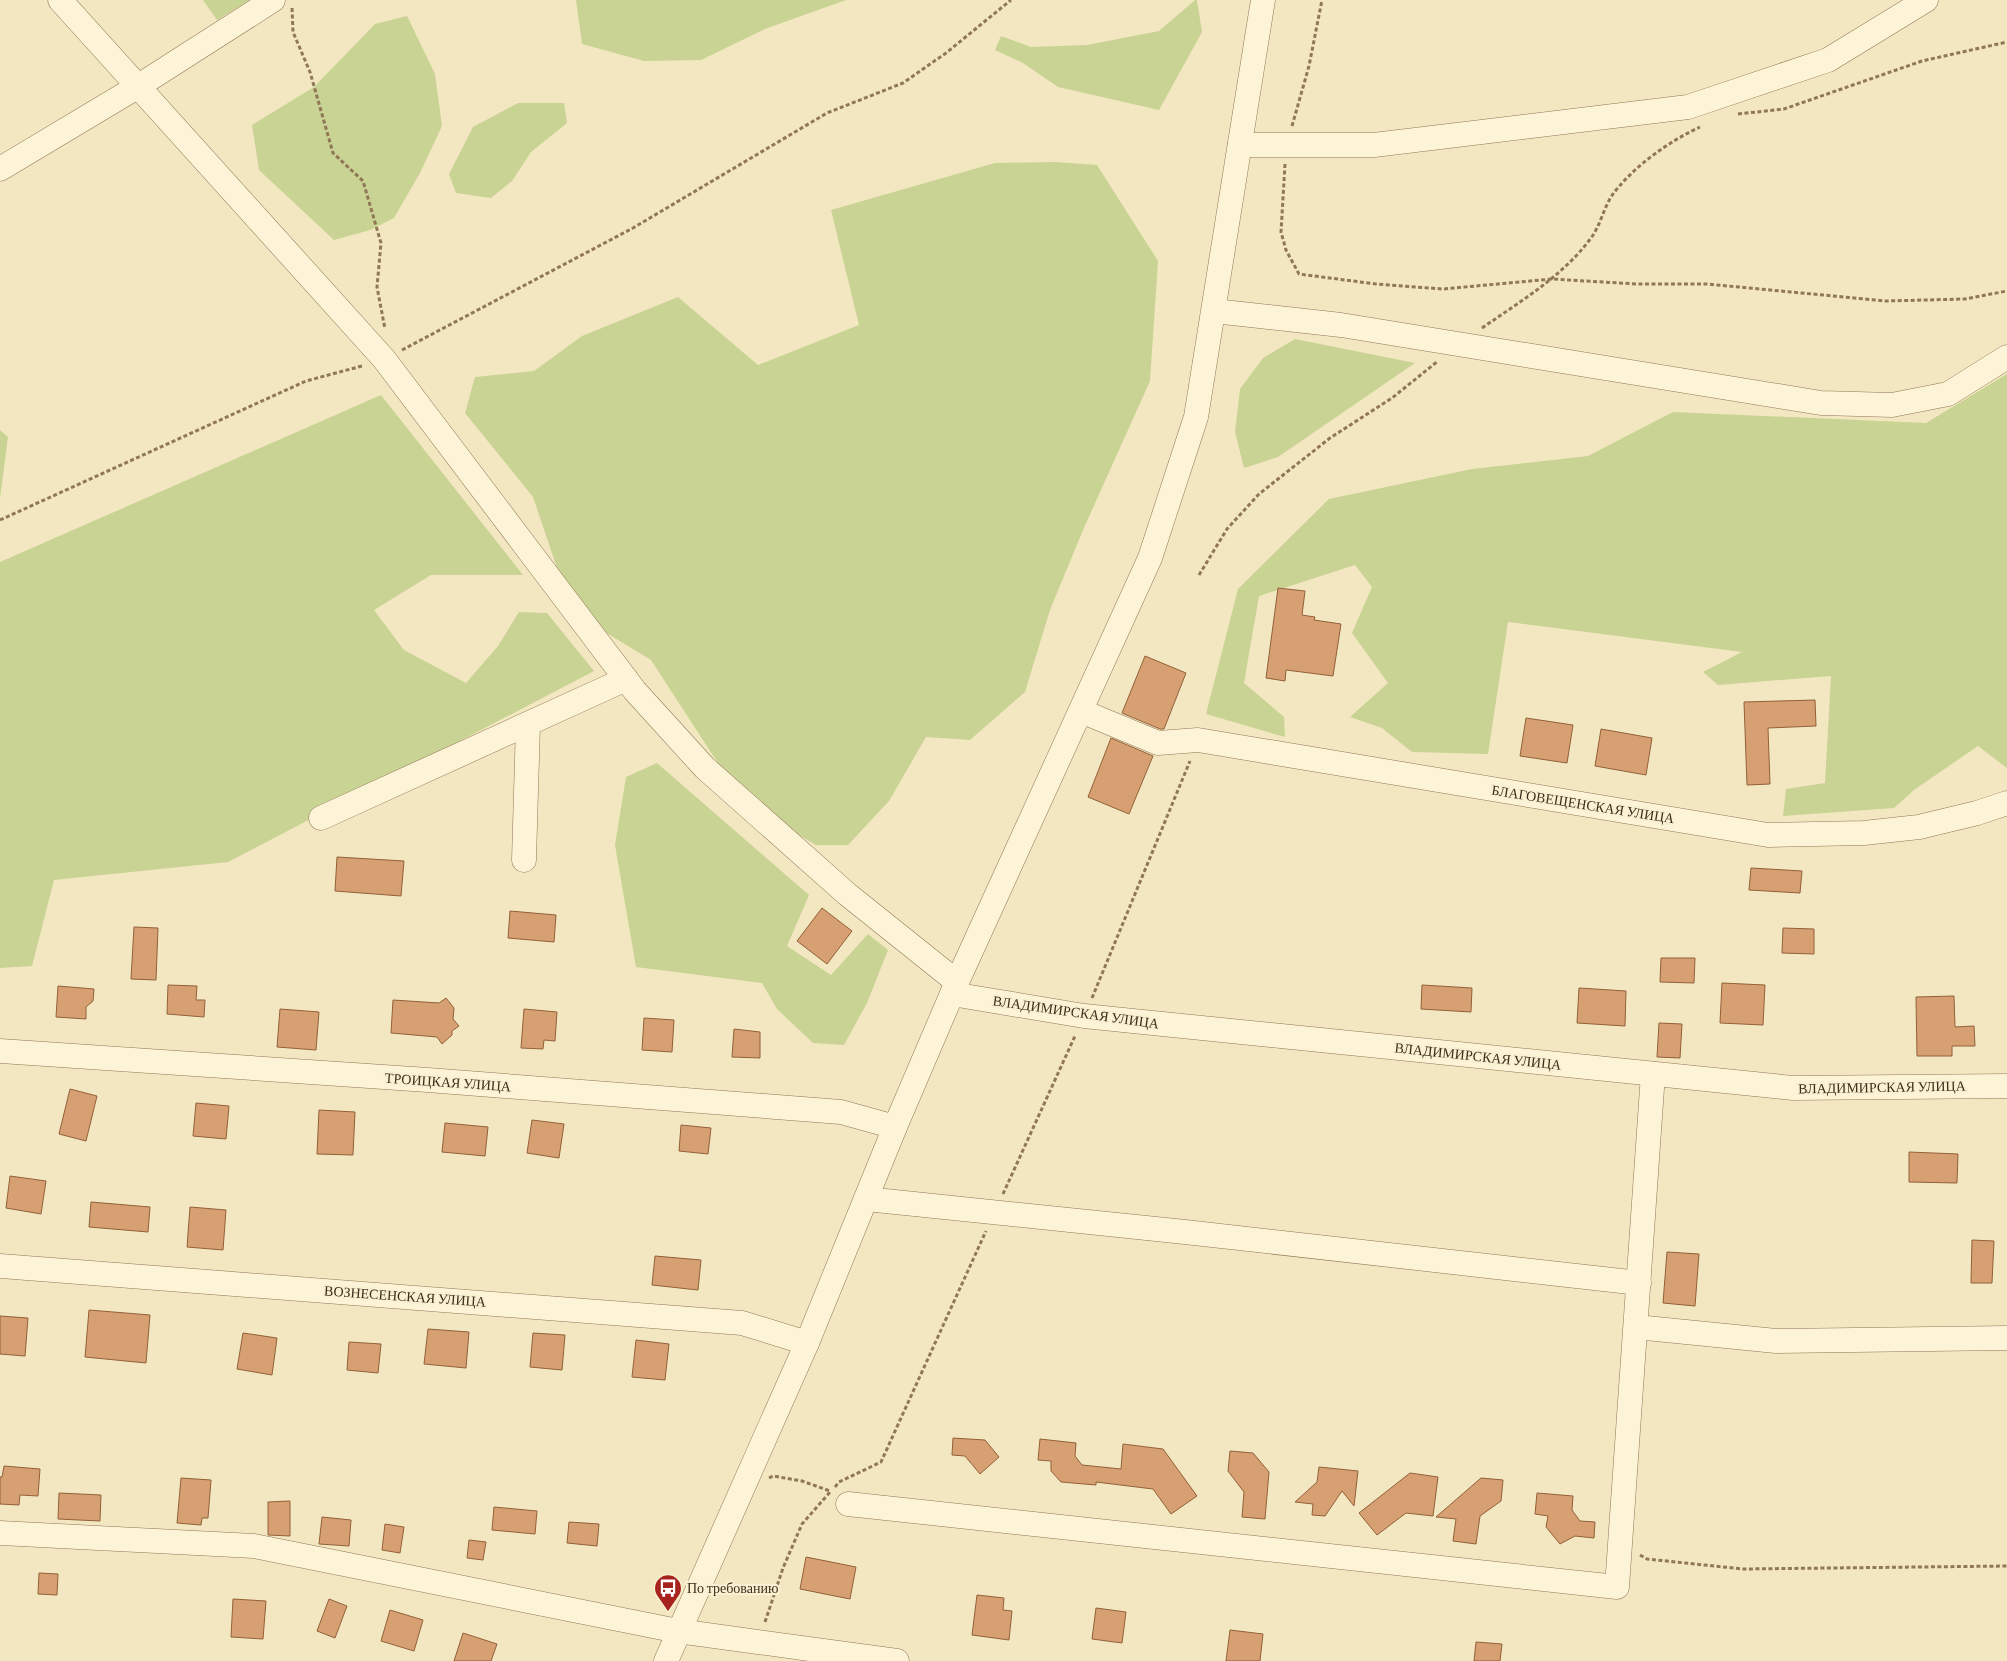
<svg xmlns="http://www.w3.org/2000/svg" width="2007" height="1661" font-family="'Crimson Pro',serif">
<rect width="100%" height="100%" fill="#f3e7c1"/>
<g fill="#c9d394">
<path d="M 203,0 L 250,0 L 217,20 Z"/>
<path d="M 576,0 L 846,0 L 765,29 L 701,60 L 644,61 L 582,44 Z"/>
<path d="M 1195,0 L 1197,0 L 1202,32 L 1159,110 L 1058,87 L 1023,63 L 995,50 L 1001,36 L 1031,47 L 1087,45 L 1159,31 Z"/>
<path d="M 407,16 L 435,74 L 442,126 L 420,173 L 394,218 L 370,230 L 334,240 L 259,170 L 252,125 L 314,87 L 375,24 Z"/>
<path d="M 518,103 L 564,103 L 567,123 L 531,152 L 512,181 L 491,198 L 456,193 L 449,174 L 473,127 Z"/>
<path d="M 1055,162 L 1097,165 L 1158,261 L 1150,381 L 1083,530 L 1050,610 L 1025,692 L 970,740 L 926,737 L 889,801 L 848,845 L 816,845 L 780,824 L 753,817 L 651,660 L 572,612 L 533,497 L 465,413 L 475,377 L 534,371 L 582,336 L 678,297 L 758,365 L 859,325 L 831,210 L 995,163 Z"/>
<path d="M 1295,339 L 1415,363 L 1278,457 L 1244,468 L 1235,432 L 1240,389 L 1263,358 Z"/>
<path d="M 2007,374 L 2007,768 L 1978,746 L 1914,790 L 1894,808 L 1783,816 L 1786,789 L 1825,783 L 1831,676 L 1718,685 L 1703,672 L 1742,652 L 1508,622 L 1488,754 L 1412,752 L 1382,728 L 1350,717 L 1388,683 L 1352,633 L 1372,587 L 1355,565 L 1259,596 L 1244,683 L 1284,717 L 1285,737 L 1206,714 L 1238,589 L 1329,499 L 1472,469 L 1588,456 L 1673,412 L 1926,423 Z"/>
<path d="M 381,395 L 523,575 L 431,575 L 374,610 L 404,650 L 466,683 L 498,646 L 519,612 L 547,613 L 594,671 L 228,862 L 54,880 L 32,966 L 0,968 L 0,562 Z"/>
<path d="M 0,430 L 8,437 L 0,498 Z"/>
<path d="M 657,763 L 809,895 L 787,946 L 831,975 L 868,934 L 888,950 L 867,1003 L 844,1045 L 813,1043 L 777,1009 L 762,983 L 636,967 L 615,845 L 626,777 Z"/>
</g>
<g fill="#d6a072" stroke="#926039">
<path d="M 1278,588 L 1305,591 L 1302,615 L 1315,617 L 1314,620 L 1341,624 L 1333,676 L 1286,670 L 1285,681 L 1266,678 Z"/>
<path d="M 1145,656 L 1186,673 L 1164,729 L 1160,729 L 1122,713 Z"/>
<path d="M 1815,700 L 1816,726 L 1768,728 L 1770,784 L 1747,785 L 1744,702 Z"/>
<path d="M 1526,718 L 1573,725 L 1567,763 L 1520,756 Z"/>
<path d="M 1601,729 L 1652,738 L 1646,775 L 1595,766 Z"/>
<path d="M 1111,738 L 1153,756 L 1129,814 L 1088,797 Z"/>
<path d="M 337,857 L 404,861 L 401,896 L 335,891 Z"/>
<path d="M 1751,868 L 1802,871 L 1800,893 L 1749,890 Z"/>
<path d="M 822,908 L 852,931 L 827,964 L 797,941 Z"/>
<path d="M 510,911 L 556,915 L 554,942 L 508,938 Z"/>
<path d="M 134,927 L 158,928 L 156,980 L 131,979 Z"/>
<path d="M 1783,928 L 1814,929 L 1814,954 L 1782,953 Z"/>
<path d="M 1661,958 L 1695,958 L 1694,983 L 1660,982 Z"/>
<path d="M 1722,983 L 1765,985 L 1763,1025 L 1720,1023 Z"/>
<path d="M 168,985 L 197,986 L 196,1000 L 205,1000 L 204,1017 L 167,1014 Z"/>
<path d="M 1422,985 L 1472,988 L 1471,1012 L 1421,1009 Z"/>
<path d="M 58,986 L 94,989 L 93,1001 L 86,1007 L 86,1019 L 56,1017 Z"/>
<path d="M 1579,988 L 1626,991 L 1625,1026 L 1577,1023 Z"/>
<path d="M 1954,996 L 1955,1027 L 1974,1026 L 1975,1046 L 1952,1046 L 1952,1056 L 1917,1056 L 1916,997 Z"/>
<path d="M 446,998 L 454,1008 L 453,1019 L 459,1026 L 452,1031 L 452,1035 L 442,1044 L 437,1037 L 391,1033 L 393,1000 L 439,1003 Z"/>
<path d="M 280,1009 L 319,1012 L 316,1050 L 277,1047 Z"/>
<path d="M 524,1009 L 557,1012 L 555,1041 L 544,1040 L 543,1049 L 521,1048 Z"/>
<path d="M 644,1018 L 674,1020 L 672,1052 L 642,1050 Z"/>
<path d="M 1659,1023 L 1682,1024 L 1680,1058 L 1657,1057 Z"/>
<path d="M 734,1029 L 760,1032 L 760,1058 L 732,1057 Z"/>
<path d="M 70,1089 L 97,1096 L 86,1141 L 59,1134 Z"/>
<path d="M 196,1103 L 229,1106 L 226,1139 L 193,1136 Z"/>
<path d="M 319,1110 L 355,1112 L 353,1155 L 317,1154 Z"/>
<path d="M 532,1120 L 564,1124 L 559,1158 L 527,1153 Z"/>
<path d="M 445,1123 L 488,1127 L 485,1156 L 442,1152 Z"/>
<path d="M 681,1125 L 711,1128 L 708,1154 L 679,1151 Z"/>
<path d="M 1909,1152 L 1958,1154 L 1957,1183 L 1909,1182 Z"/>
<path d="M 10,1176 L 46,1181 L 41,1214 L 6,1208 Z"/>
<path d="M 91,1202 L 150,1207 L 148,1232 L 89,1227 Z"/>
<path d="M 190,1207 L 226,1210 L 223,1250 L 187,1247 Z"/>
<path d="M 1972,1240 L 1994,1241 L 1992,1283 L 1971,1283 Z"/>
<path d="M 1667,1252 L 1699,1254 L 1695,1306 L 1663,1303 Z"/>
<path d="M 655,1256 L 701,1260 L 698,1290 L 652,1285 Z"/>
<path d="M 89,1310 L 150,1315 L 146,1363 L 85,1357 Z"/>
<path d="M 0,1316 L 28,1318 L 25,1356 L 0,1354 Z"/>
<path d="M 428,1329 L 469,1332 L 466,1368 L 424,1364 Z"/>
<path d="M 243,1333 L 277,1338 L 272,1375 L 237,1369 Z"/>
<path d="M 533,1333 L 565,1335 L 562,1370 L 530,1367 Z"/>
<path d="M 636,1340 L 669,1344 L 665,1380 L 632,1377 Z"/>
<path d="M 349,1342 L 381,1344 L 378,1373 L 347,1370 Z"/>
<path d="M 953,1438 L 985,1440 L 999,1457 L 980,1474 L 965,1456 L 952,1455 Z"/>
<path d="M 1040,1439 L 1076,1443 L 1075,1456 L 1082,1465 L 1121,1469 L 1123,1444 L 1163,1449 L 1197,1496 L 1171,1514 L 1153,1489 L 1096,1482 L 1096,1485 L 1061,1482 L 1051,1471 L 1051,1461 L 1038,1460 Z"/>
<path d="M 1230,1451 L 1253,1453 L 1269,1472 L 1265,1519 L 1242,1517 L 1244,1492 L 1228,1471 Z"/>
<path d="M 4,1466 L 40,1469 L 38,1496 L 20,1495 L 19,1505 L 0,1504 L 0,1477 L 2,1477 Z"/>
<path d="M 1319,1467 L 1358,1471 L 1354,1506 L 1342,1491 L 1325,1516 L 1312,1515 L 1313,1504 L 1295,1502 L 1317,1482 Z"/>
<path d="M 1410,1473 L 1438,1477 L 1433,1516 L 1406,1513 L 1377,1535 L 1359,1513 Z"/>
<path d="M 181,1478 L 211,1480 L 208,1518 L 202,1518 L 201,1525 L 177,1523 Z"/>
<path d="M 1481,1478 L 1503,1480 L 1501,1501 L 1480,1516 L 1476,1544 L 1453,1541 L 1456,1519 L 1436,1517 Z"/>
<path d="M 59,1493 L 101,1495 L 100,1521 L 58,1519 Z"/>
<path d="M 1537,1493 L 1573,1496 L 1572,1510 L 1580,1521 L 1595,1522 L 1594,1538 L 1575,1536 L 1560,1544 L 1546,1527 L 1548,1516 L 1535,1514 Z"/>
<path d="M 290,1501 L 290,1536 L 268,1535 L 268,1502 Z"/>
<path d="M 494,1507 L 537,1511 L 535,1534 L 492,1530 Z"/>
<path d="M 322,1517 L 351,1520 L 349,1546 L 319,1544 Z"/>
<path d="M 569,1522 L 599,1524 L 597,1546 L 567,1543 Z"/>
<path d="M 385,1524 L 404,1527 L 400,1553 L 382,1550 Z"/>
<path d="M 469,1540 L 486,1542 L 483,1560 L 467,1558 Z"/>
<path d="M 806,1557 L 856,1567 L 850,1599 L 800,1589 Z"/>
<path d="M 39,1573 L 58,1574 L 57,1595 L 38,1594 Z"/>
<path d="M 977,1595 L 1004,1598 L 1003,1610 L 1012,1611 L 1009,1640 L 972,1635 Z"/>
<path d="M 233,1599 L 266,1601 L 263,1639 L 231,1637 Z"/>
<path d="M 329,1599 L 347,1606 L 335,1638 L 317,1631 Z"/>
<path d="M 1096,1608 L 1126,1612 L 1122,1643 L 1092,1639 Z"/>
<path d="M 390,1610 L 423,1620 L 414,1651 L 381,1641 Z"/>
<path d="M 1230,1630 L 1263,1634 L 1260,1661 L 1226,1661 Z"/>
<path d="M 463,1633 L 497,1644 L 491,1661 L 454,1661 Z"/>
<path d="M 1476,1642 L 1502,1644 L 1500,1661 L 1474,1661 Z"/>
</g>
<g fill="none" stroke-linecap="round" stroke-linejoin="round">
<g stroke="#907756" stroke-width="25">
<g id="minor">
<path d="M 60,0 L 384,359 L 635,691 L 705,768 L 847,894 L 957,982"/>
<path d="M 1240,145 L 1374,145 L 1688,107 L 1828,60 L 1926,0"/>
<path d="M 0,169 L 137,87 L 273,0"/>
<path d="M 1214,311 L 1341,325 L 1821,403 L 1892,405 L 1948,394 L 2007,357"/>
<path d="M 1081,711 L 1158,743 L 1198,740 L 1768,835 L 1864,833 L 1919,827 L 1977,813 L 2007,803"/>
<path d="M 321,818 L 626,679"/>
<path d="M 524,860 L 528,724"/>
<path d="M 952,994 L 1084,1016 L 1793,1088 L 2007,1086"/>
<path d="M 0,1051 L 428,1080 L 841,1112 L 895,1127"/>
<path d="M 866,1199 L 1185,1232 L 1639,1283"/>
<path d="M 0,1266 L 742,1323 L 807,1343"/>
<path d="M 1636,1327 L 1776,1341 L 2007,1338"/>
<path d="M 848,1504 L 1617,1587 L 1653,1074"/>
<path d="M 0,1533 L 254,1546 L 678,1631 L 897,1661"/>
<path d="M 666,1661 L 807,1343 L 895,1127 L 957,982 L 1150,558 L 1196,417 L 1263,0"/>
</g>
</g>
<g stroke="#907756" stroke-width="3" stroke-dasharray="4 2.5" stroke-linecap="butt">
<path d="M 292,8 L 293,32 L 310,72 L 333,153 L 363,181 L 381,243 L 377,287 L 385,329"/>
<path d="M 1738,114 L 1784,109 L 1922,61 L 2007,42"/>
<path d="M 1292,126 L 1309,66 L 1322,0"/>
<path d="M 1285,164 L 1281,232 L 1286,250 L 1299,274 L 1376,284 L 1443,289 L 1552,279 L 1637,284 L 1707,284 L 1886,301 L 1965,299 L 2007,291"/>
<path d="M 1482,328 C 1521,301 1563,276 1591,238 C 1600,226 1603,210 1611,197 C 1630,169 1669,141 1700,127"/>
<path d="M 402,350 L 633,228 L 827,113 L 903,83 L 946,53 L 1011,0"/>
<path d="M 0,520 L 306,381 L 362,366"/>
<path d="M 1199,575 L 1227,529 L 1259,494 L 1330,438 L 1392,398 L 1438,361"/>
<path d="M 1092,998 L 1190,761"/>
<path d="M 1003,1194 L 1075,1036"/>
<path d="M 769,1478 L 773,1476 L 802,1481 L 830,1491"/>
<path d="M 835,1487 L 839,1482 L 881,1462 L 986,1231"/>
<path d="M 1640,1555 L 1647,1559 L 1743,1569 L 2007,1566"/>
<path d="M 765,1622 L 783,1568 L 802,1524 L 831,1491"/>
</g>
<use href="#minor" stroke="#fdf3d6" stroke-width="24"/>
</g>
<defs>
<g id="bus-pin" transform="scale(1.4375)"><path d="M0 17L-7.5 6A9.5 9.5 0 1 1 7.5 6Z" fill="#a7231e" stroke="#faf0d2"/><path d="M-5-6H5V4H4V6H2V4H-2V6H-4V4H-5ZM-3.5-4V0h7V-4ZM-3.5 1.2v1.5H-2V1.2ZM2 1.2v1.5H3.5V1.2Z" fill="#fff"/></g>
</defs>
<g fill-rule="evenodd">
<use href="#bus-pin" x="668" y="1588"/>
</g>
<g text-anchor="middle" dominant-baseline="central" stroke-width="4.5" stroke-linejoin="round" paint-order="stroke">
<g font-size="14" fill="#3e2e1c" stroke="#faf0d2">
<text transform="translate(1583 804) rotate(9)">БЛАГОВЕЩЕНСКАЯ УЛИЦА</text>
<text transform="translate(1076 1012) rotate(8)">ВЛАДИМИРСКАЯ УЛИЦА</text>
<text transform="translate(1478 1056) rotate(6)">ВЛАДИМИРСКАЯ УЛИЦА</text>
<text transform="translate(448 1082) rotate(4)">ТРОИЦКАЯ УЛИЦА</text>
<text transform="translate(1882 1087) rotate(-1)">ВЛАДИМИРСКАЯ УЛИЦА</text>
<text transform="translate(405 1296) rotate(4)">ВОЗНЕСЕНСКАЯ УЛИЦА</text>
</g>
<g font-size="14" fill="#3e2e1c" stroke="#faf0d2" text-anchor="start">
<text x="687" y="1588">По требованию</text>
</g>
</g>
</svg>
